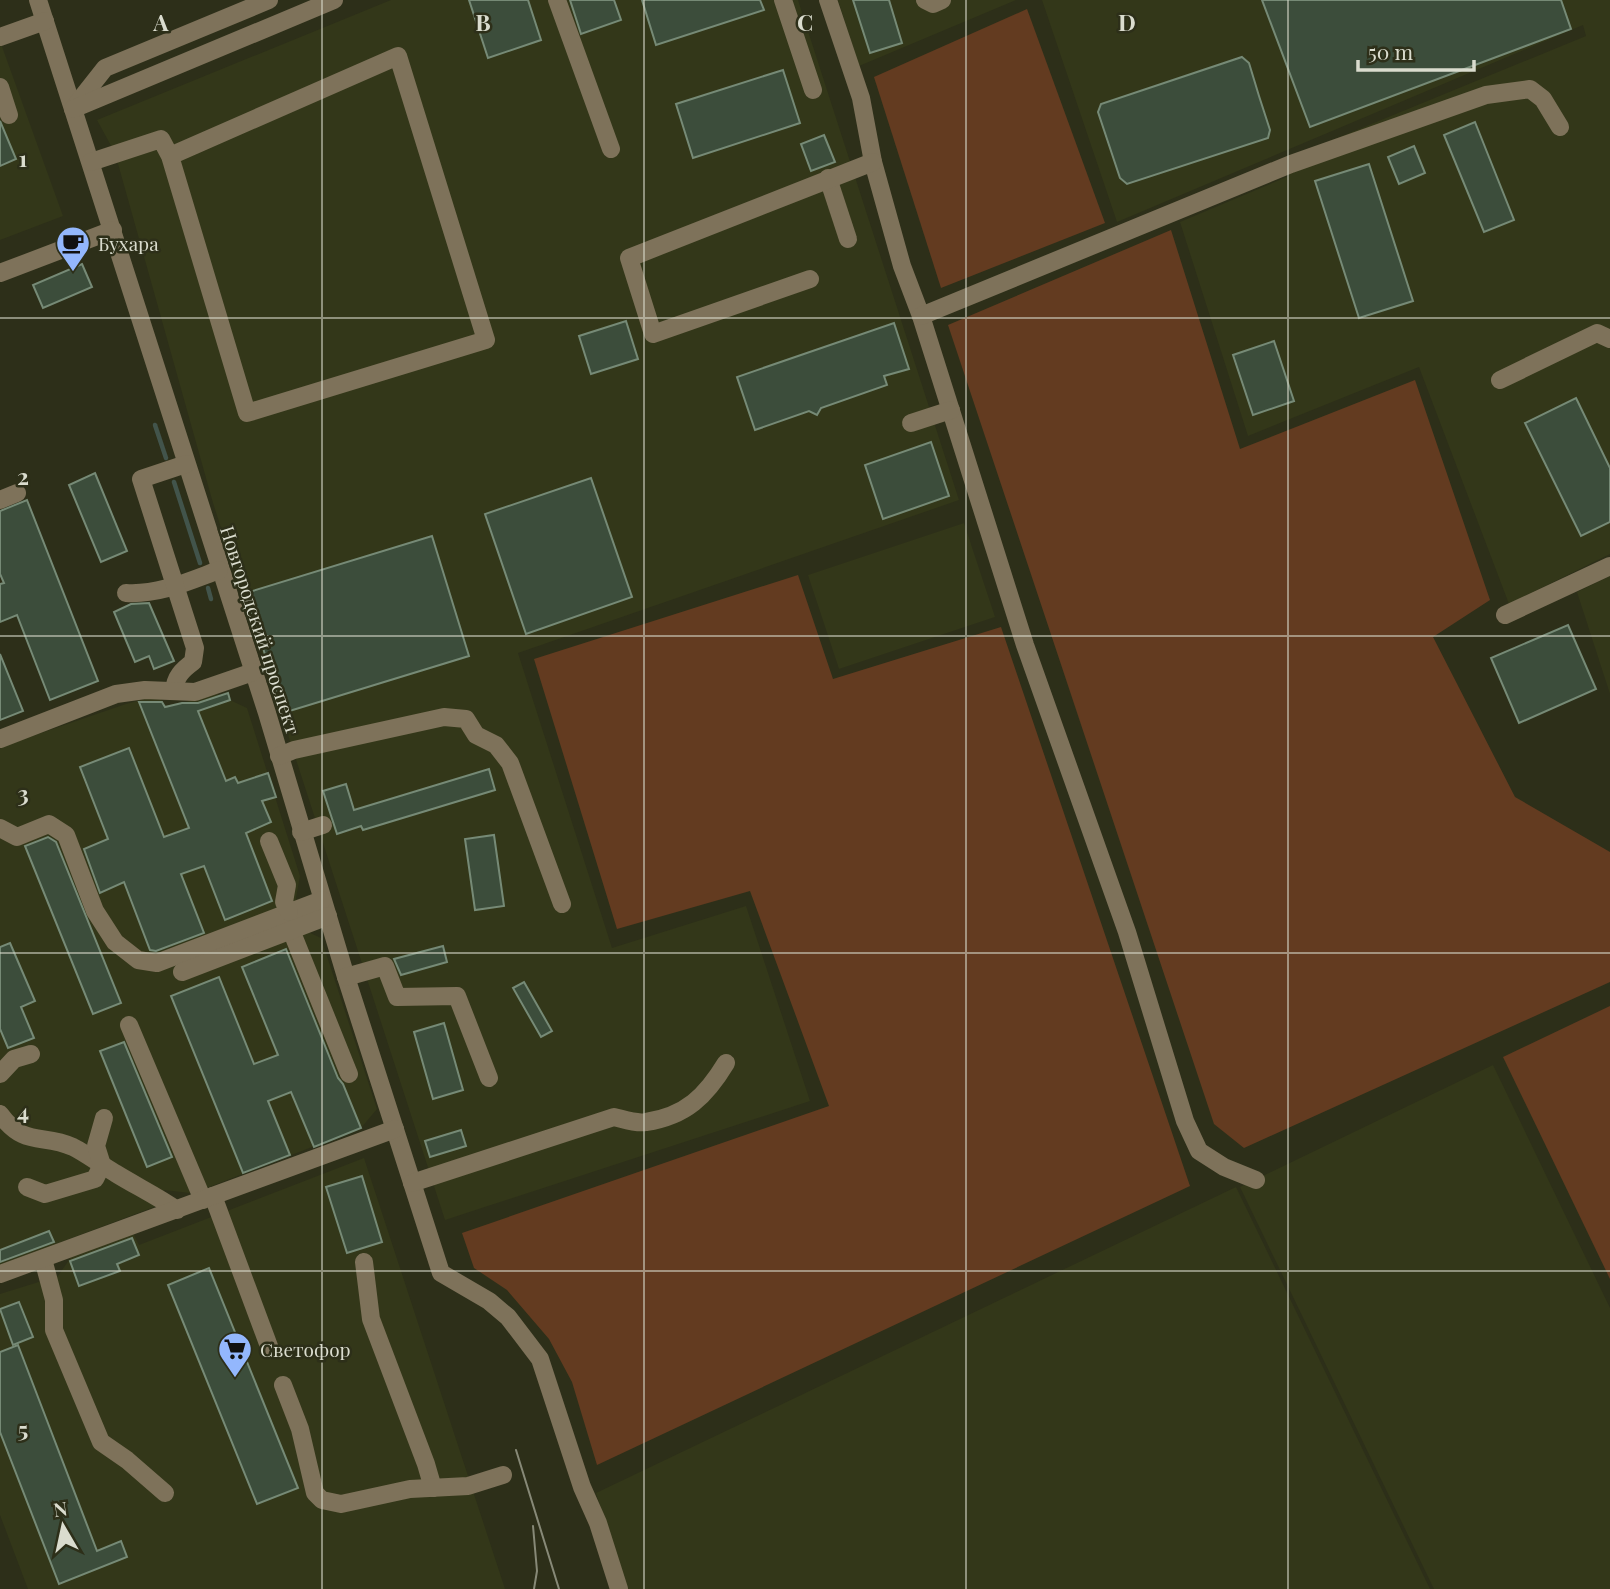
<svg xmlns="http://www.w3.org/2000/svg" width="1610" height="1589" font-family="'Playfair Display',serif">
<rect width="100%" height="100%" fill="#2d2f19"/>
<g fill="#333719">
<path d="M 391,0 L 798,0 L 959,500 L 518,653 L 612,948 L 746,906 L 810,1101 L 445,1220 L 213,503 L 115,153 L 97,120 Z"/>
<path d="M 838,0 L 1016,0 L 859,66 Z"/>
<path d="M 1042,0 L 1610,0 L 1610,554 L 1509,604 L 1419,367 L 1248,436 L 1180,222 L 1289,176 L 1291,157 L 1586,36 L 1583,25 L 1117,222 Z"/>
<path d="M 0,41 L 63,216 L 0,240 Z"/>
<path d="M 964,523 L 995,617 L 839,669 L 808,575 Z"/>
<path d="M 1610,576 L 1610,694 L 1577,592 Z"/>
<path d="M 217,694 L 247,708 L 300,876 L 296,898 L 306,931 L 321,938 L 377,1109 L 361,1128 L 199,1191 L 190,1193 L 164,1190 L 154,1207 L 0,1265 L 0,747 L 126,704 L 159,695 L 165,707 Z"/>
<path d="M 1493,1065 L 1610,1308 L 1610,1589 L 1434,1589 L 1240,1187 Z"/>
<path d="M 364,1158 L 505,1589 L 28,1589 L 0,1515 L 0,1294 L 58,1276 L 71,1257 L 133,1233 L 139,1245 Z"/>
<path d="M 1236,1187 L 1430,1589 L 627,1589 L 596,1493 Z"/>
</g>
<g fill="#633b20">
<path d="M 1027,9 L 1105,223 L 941,288 L 874,77 Z"/>
<path d="M 1171,230 L 1240,449 L 1415,380 L 1490,600 L 1433,637 L 1515,797 L 1610,852 L 1610,982 L 1244,1148 L 1214,1124 L 948,325 Z"/>
<path d="M 798,575 L 833,679 L 1001,627 L 1190,1186 L 597,1465 L 572,1382 L 549,1339 L 507,1290 L 474,1268 L 462,1233 L 829,1106 L 750,891 L 617,929 L 534,659 Z"/>
<path d="M 1610,1006 L 1610,1279 L 1503,1057 Z"/>
</g>
<g fill="none" stroke-linecap="round" stroke-linejoin="round">
<g stroke="#42544b" stroke-width="4.5">
<path d="M 155,425 L 166,458"/>
<path d="M 174,482 L 200,563"/>
<path d="M 208,588 L 211,599"/>
</g>
</g>
<g fill="#3c4d3b" stroke="#768a76" stroke-width="2">
<path d="M 469,0 L 528,0 L 541,40 L 488,58 Z"/>
<path d="M 570,0 L 614,0 L 621,20 L 581,34 Z"/>
<path d="M 642,0 L 760,0 L 764,10 L 656,45 Z"/>
<path d="M 853,0 L 889,0 L 902,43 L 870,53 Z"/>
<path d="M 1262,0 L 1561,0 L 1571,29 L 1310,127 Z"/>
<path d="M 1242,57 L 1249,63 L 1259,96 L 1270,130 L 1268,138 L 1127,184 L 1120,178 L 1098,112 L 1101,104 Z"/>
<path d="M 783,70 L 800,123 L 693,158 L 676,104 Z"/>
<path d="M 0,121 L 16,159 L 0,166 Z"/>
<path d="M 1475,122 L 1514,220 L 1484,232 L 1444,135 Z"/>
<path d="M 824,135 L 835,162 L 811,171 L 801,144 Z"/>
<path d="M 1414,146 L 1425,173 L 1399,184 L 1388,157 Z"/>
<path d="M 1369,164 L 1413,301 L 1359,318 L 1315,181 Z"/>
<path d="M 82,264 L 92,287 L 43,308 L 33,285 Z"/>
<path d="M 626,321 L 638,359 L 591,374 L 579,336 Z"/>
<path d="M 894,323 L 909,369 L 884,376 L 887,385 L 821,408 L 817,415 L 809,411 L 755,430 L 737,377 Z"/>
<path d="M 1274,341 L 1294,401 L 1253,415 L 1233,355 Z"/>
<path d="M 1576,398 L 1610,468 L 1610,522 L 1581,536 L 1525,423 Z"/>
<path d="M 931,442 L 949,496 L 883,519 L 865,465 Z"/>
<path d="M 95,473 L 127,551 L 101,562 L 69,485 Z"/>
<path d="M 591,478 L 632,597 L 526,634 L 485,514 Z"/>
<path d="M 27,500 L 98,681 L 50,700 L 17,615 L 0,622 L 0,584 L 4,583 L 0,574 L 0,511 Z"/>
<path d="M 432,536 L 469,656 L 283,713 L 246,593 Z"/>
<path d="M 149,603 L 174,661 L 154,669 L 149,656 L 135,662 L 114,612 L 131,604 Z"/>
<path d="M 1568,625 L 1596,689 L 1519,723 L 1491,658 Z"/>
<path d="M 0,654 L 23,711 L 0,720 Z"/>
<path d="M 228,693 L 230,700 L 198,711 L 226,781 L 235,777 L 238,783 L 268,773 L 276,797 L 262,801 L 271,822 L 246,833 L 272,901 L 225,920 L 204,866 L 181,874 L 204,933 L 156,951 L 150,950 L 124,882 L 100,893 L 84,849 L 108,839 L 80,767 L 129,748 L 164,837 L 189,828 L 139,702 L 162,702 L 165,707 L 182,703 L 198,703 Z"/>
<path d="M 489,769 L 495,790 L 363,830 L 361,826 L 337,834 L 323,791 L 346,784 L 354,810 Z"/>
<path d="M 494,835 L 504,906 L 475,910 L 465,839 Z"/>
<path d="M 48,837 L 56,842 L 121,1003 L 93,1014 L 25,846 Z"/>
<path d="M 10,943 L 35,1001 L 21,1007 L 34,1038 L 8,1048 L 0,1029 L 0,947 Z"/>
<path d="M 443,946 L 447,962 L 401,975 L 394,959 Z"/>
<path d="M 286,949 L 338,1078 L 343,1084 L 361,1128 L 314,1147 L 291,1092 L 268,1101 L 290,1155 L 243,1173 L 171,996 L 219,977 L 254,1064 L 278,1055 L 242,967 Z"/>
<path d="M 524,982 L 552,1031 L 541,1037 L 513,988 Z"/>
<path d="M 444,1023 L 463,1090 L 433,1099 L 414,1032 Z"/>
<path d="M 124,1042 L 172,1157 L 147,1167 L 100,1051 Z"/>
<path d="M 461,1130 L 466,1146 L 430,1157 L 425,1141 Z"/>
<path d="M 362,1176 L 382,1242 L 347,1253 L 326,1187 Z"/>
<path d="M 49,1231 L 54,1242 L 0,1262 L 0,1250 Z"/>
<path d="M 132,1238 L 139,1255 L 117,1264 L 120,1271 L 79,1286 L 70,1261 Z"/>
<path d="M 209,1268 L 298,1488 L 257,1504 L 168,1285 Z"/>
<path d="M 19,1302 L 33,1337 L 13,1345 L 0,1309 Z"/>
<path d="M 18,1345 L 97,1551 L 121,1541 L 127,1557 L 59,1584 L 0,1432 L 0,1352 Z"/>
</g>
<g fill="none" stroke-linecap="round" stroke-linejoin="round">
<g stroke="#7e725a" stroke-width="18">
<path d="M 38,0 L 267,713 L 346,977 L 441,1273 L 489,1301 L 508,1317 L 540,1359 L 582,1487 L 598,1523 L 619,1589"/>
<path d="M 557,0 L 611,149"/>
<path d="M 783,0 L 813,90"/>
<path d="M 828,0 L 861,98 L 873,162 L 902,266 L 921,316 L 1025,645 L 1127,932 L 1185,1121 L 1199,1151 L 1224,1167 L 1256,1180"/>
<path d="M 925,0 L 933,4 L 942,0"/>
<path d="M 0,37 L 45,21"/>
<path d="M 0,87 L 9,115"/>
<path d="M 75,106 L 105,68 L 269,0"/>
<path d="M 73,109 L 334,0"/>
<path d="M 91,162 L 161,139 L 170,156 L 247,413 L 486,340 L 398,56 L 170,156"/>
<path d="M 828,178 L 848,239"/>
<path d="M 0,273 L 113,230"/>
<path d="M 810,279 L 653,334 L 629,258 L 873,162"/>
<path d="M 921,316 L 1291,164 L 1486,95 L 1530,89 L 1543,99 L 1560,127"/>
<path d="M 1500,380 L 1597,333 L 1610,339"/>
<path d="M 911,423 L 951,410"/>
<path d="M 0,500 L 17,493"/>
<path d="M 126,593 C 159,595 189,581 219,570"/>
<path d="M 1505,615 L 1610,566"/>
<path d="M 174,691 C 175,677 182,670 193,662 L 195,648 L 141,479 L 186,464"/>
<path d="M 0,739 L 116,694 L 145,690 L 195,692 L 253,672"/>
<path d="M 279,756 L 294,750 L 444,717 L 466,719 L 476,735 L 496,745 L 510,763 L 562,904"/>
<path d="M 0,828 L 17,837 L 49,824 L 66,835 L 95,911 L 115,942 L 138,960 L 157,963 L 322,900"/>
<path d="M 301,832 L 323,825"/>
<path d="M 269,841 L 287,885 L 284,902 L 289,912"/>
<path d="M 291,930 L 349,1074"/>
<path d="M 182,972 L 328,916"/>
<path d="M 346,977 L 385,966 L 397,997 L 457,996 L 489,1078"/>
<path d="M 129,1025 L 203,1200"/>
<path d="M 0,1074 L 14,1059 L 31,1054"/>
<path d="M 0,1114 C 25,1148 42,1133 73,1147 C 87,1154 101,1165 115,1173 C 136,1186 157,1196 177,1210"/>
<path d="M 412,1183 L 614,1117 C 623,1119 636,1124 646,1122 C 686,1116 706,1096 726,1063"/>
<path d="M 27,1187 L 45,1194 L 95,1179 L 102,1165 L 96,1146 L 104,1118"/>
<path d="M 213,1196 L 270,1349"/>
<path d="M 43,1259 L 54,1300 L 54,1330 L 101,1442 L 127,1460 L 165,1493"/>
<path d="M 364,1262 L 371,1319 L 426,1464 L 433,1488"/>
<path d="M 0,1274 L 395,1129"/>
<path d="M 283,1385 L 300,1429 L 315,1493 L 322,1500 L 341,1504 L 410,1489 L 468,1486 L 503,1475"/>
</g>
<g stroke="#878977" stroke-width="2">
<path d="M 516,1450 L 559,1589"/>
<path d="M 533,1526 L 537,1571 L 534,1589"/>
</g>
</g>
<path fill="none" stroke="#dadcce" stroke-width="2" stroke-opacity="0.55" d="M 322,0 L 322,1589M 644,0 L 644,1589M 966,0 L 966,1589M 1288,0 L 1288,1589M 0,318 L 1610,318M 0,636 L 1610,636M 0,953 L 1610,953M 0,1271 L 1610,1271"/>
<defs>
<g id="cafe-pin" transform="scale(1.75)"><path d="M0 17L-7.5 6A9.5 9.5 0 1 1 7.5 6Z" fill="#93b7fd" stroke="#2d2f19"/><path d="M-5.5-4.5H6V0H3Q3 3.5 0 3.5H-2.5Q-5.5 3.5-5.5 0ZM3-3.2v2h1.7v-2ZM-6 4.5H4V6H-6Z" fill="#111"/></g>
<g id="supermarket-pin" transform="scale(1.75)"><path d="M0 17L-7.5 6A9.5 9.5 0 1 1 7.5 6Z" fill="#93b7fd" stroke="#2d2f19"/><path d="M-6-5.5h2.5l.6 2H6L4.5 2H-2.5L-4.4-4H-6ZM-1.5 3.2a1.3 1.3 0 1 0 .1 0ZM3 3.2a1.3 1.3 0 1 0 .1 0Z" fill="#111"/></g>
</defs>
<g fill-rule="evenodd">
<use href="#cafe-pin" x="73" y="243"/>
<use href="#supermarket-pin" x="235" y="1349"/>
</g>
<g text-anchor="middle" dominant-baseline="central" stroke-width="5" stroke-linejoin="round" paint-order="stroke">
<g font-size="19" fill="#dadcce" stroke="#2d2f19" text-anchor="start">
<text x="98" y="243">Бухара</text>
<text x="260" y="1349">Светофор</text>
</g>
<g font-size="19" fill="#dadcce" stroke="#2d2f19">
<text transform="translate(261 630) rotate(72)">Новгородский проспект</text>
</g>
</g>
<g font-size="23" text-anchor="middle" font-weight="bold" fill="#dadcce" stroke="#2d2f19" stroke-width="5" stroke-linejoin="round" paint-order="stroke">
<text x="161" y="31">A</text>
<text x="483" y="31">B</text>
<text x="805" y="31">C</text>
<text x="1127" y="31">D</text>
<text x="23" y="167">1</text>
<text x="23" y="485">2</text>
<text x="23" y="802">3</text>
<text x="23" y="1120">4</text>
<text x="23" y="1438">5</text>
</g>
<g transform="translate(63 1526) rotate(351)" stroke="#2d2f19" stroke-width="5" paint-order="stroke">
<path d="M0-5L12 26L0 18L-12 26Z" fill="#dadcce"/>
<text y="-10" font-size="19" font-weight="bold" text-anchor="middle" fill="#dadcce">N</text>
</g>
<path d="M1358 60v10h116v-10" fill="none" stroke="#dadcce" stroke-width="3.5"/>
<text x="1368" y="60" font-size="21" fill="#dadcce" stroke="#2d2f19" stroke-width="5" paint-order="stroke">50 m</text>
</svg>
